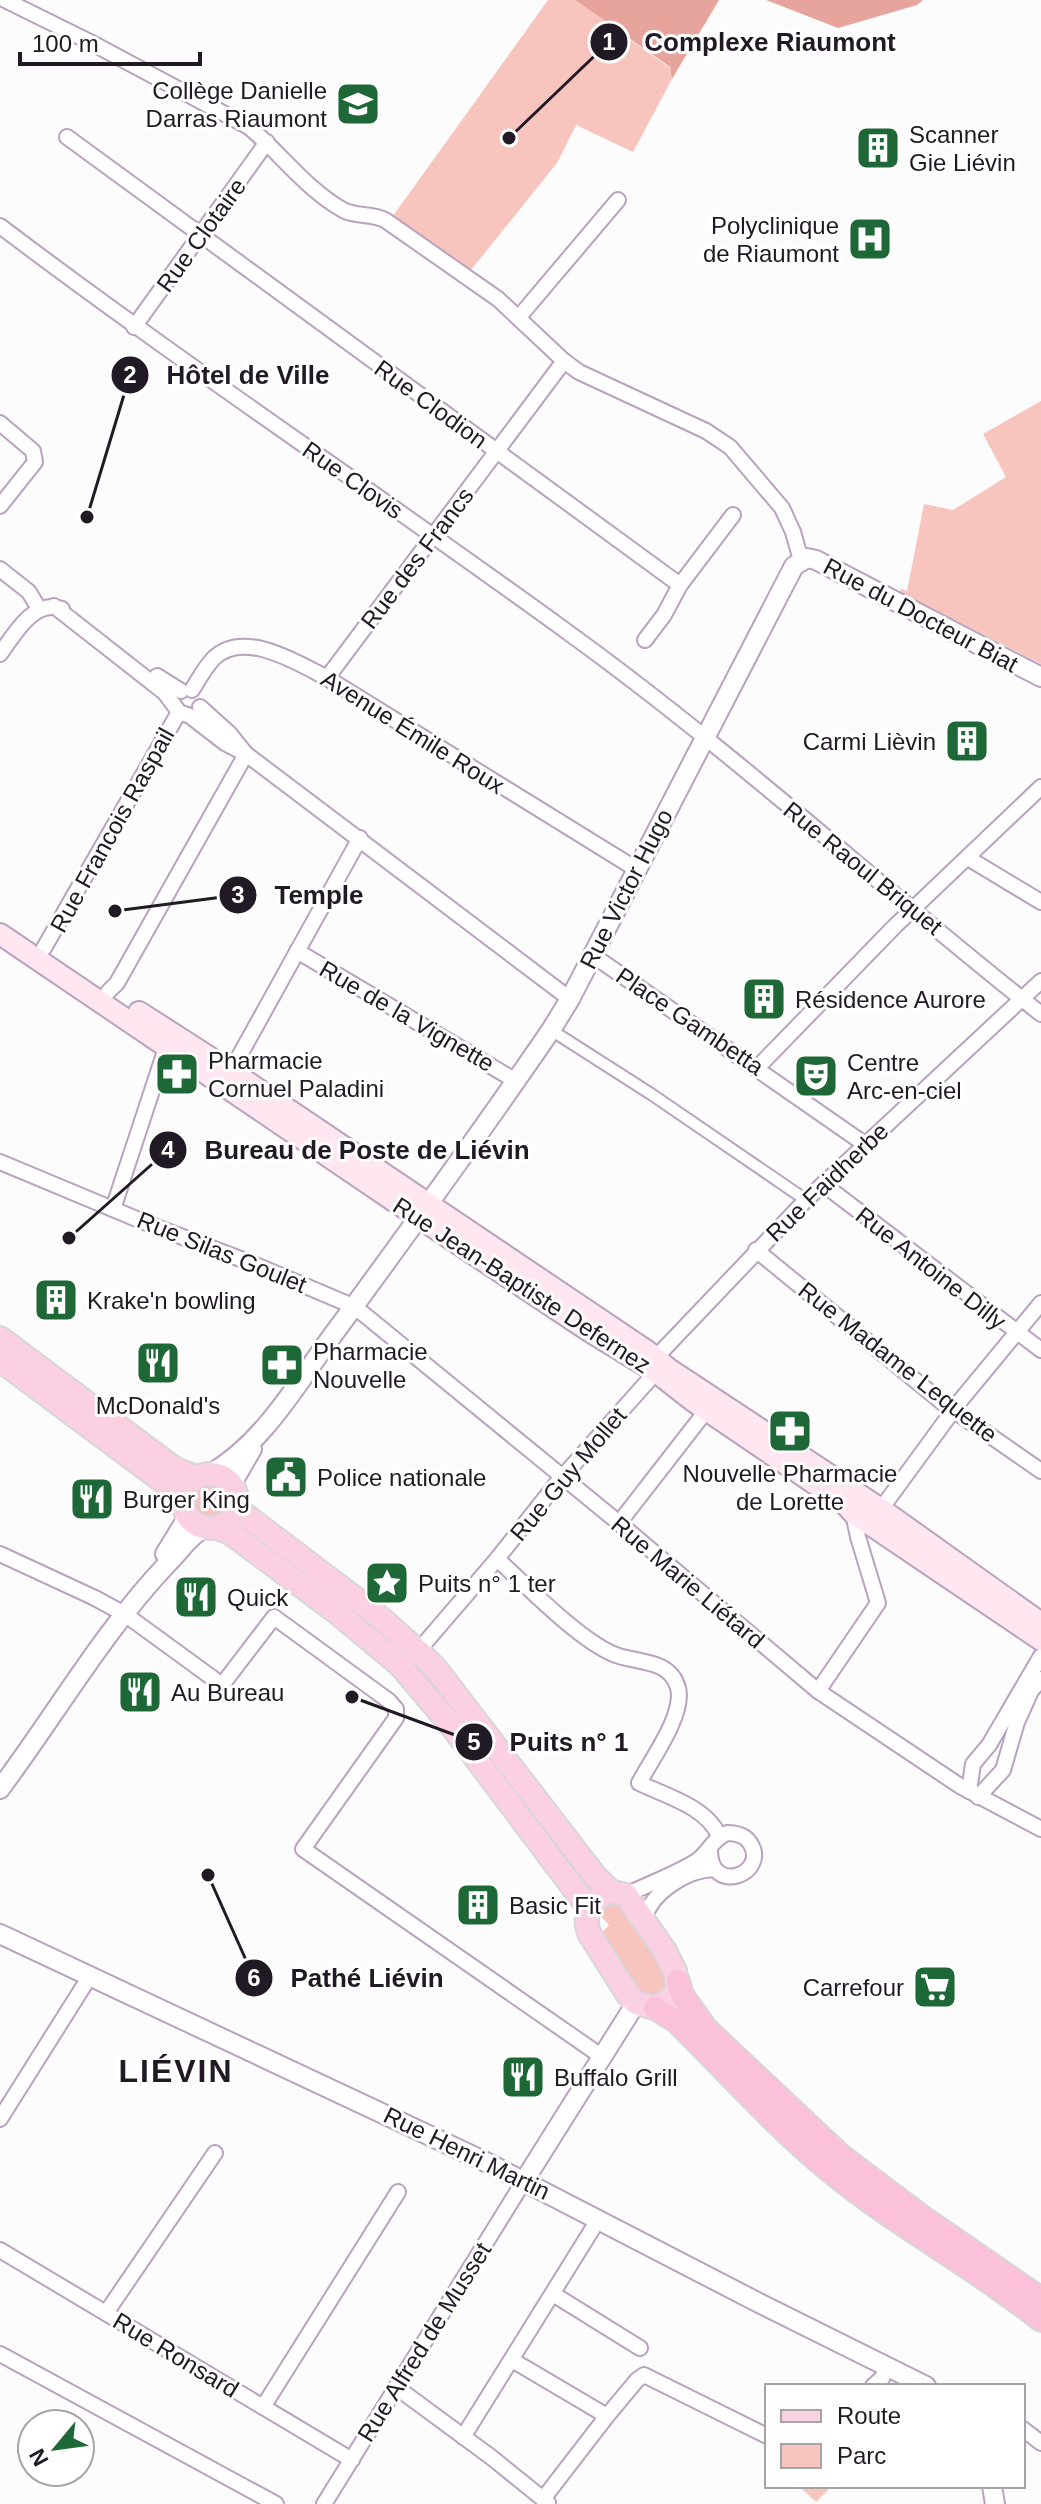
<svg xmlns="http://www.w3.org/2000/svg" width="1041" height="2504" font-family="Helvetica,sans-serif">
<rect width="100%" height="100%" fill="#fcfcfc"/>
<g fill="#f8c4be">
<path d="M 548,0 L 575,0 L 670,68 L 672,79 L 633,152 L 576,125 L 557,163 L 471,270 L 393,216 Z"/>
<path d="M 1041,401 L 1041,664 L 900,592 L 901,589 L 907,591 L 924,504 L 953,510 L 1006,477 L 983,434 Z"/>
<circle cx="209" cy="1502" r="19"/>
<path d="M 609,1903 C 614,1904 617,1903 621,1906 C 631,1912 667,1969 667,1981 C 667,1985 664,1989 661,1992 C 639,2012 610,1950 600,1935 L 609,1925 L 597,1912 Z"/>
<path d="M 802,2486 L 832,2486 L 816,2502 L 801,2488 Z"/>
</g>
<g fill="#e7a49d">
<path d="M 575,0 L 719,0 L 672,79 L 670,67 Z"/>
<path d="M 766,0 L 923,0 L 917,5 L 838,28 Z"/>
</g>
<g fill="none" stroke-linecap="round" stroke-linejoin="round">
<g stroke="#b9a2bf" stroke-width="14">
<path id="pedestrian" d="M 551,1030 L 651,1094 L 806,1200"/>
</g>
<g stroke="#b9a2bf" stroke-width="18">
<g id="minor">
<path d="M 5,0 L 90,42 L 249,127 C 281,154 306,189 343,210 C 356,217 371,213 385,220 L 498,299 L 564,361 L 579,372 L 706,431 L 730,447 L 782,508 L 793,532 L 801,560"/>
<path d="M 67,137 L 680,585"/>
<path d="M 0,226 C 185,366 378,494 566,631 C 731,750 881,888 1041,1014"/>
<path d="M 519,317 L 618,200"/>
<path d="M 134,327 L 267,142"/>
<path d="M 0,423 L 33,451 L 35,462 L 0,506"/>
<path d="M 0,569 L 29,592 L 39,609"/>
<path d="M 54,606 L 165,693 L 179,712 L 190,716 L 225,743 L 246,754 L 230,734 L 200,707"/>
<path d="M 645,640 L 664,615 L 680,585 L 733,515"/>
<path d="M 0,654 C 14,635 34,598 62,609"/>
<path d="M 157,676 L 181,691"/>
<path d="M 327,678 L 564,361"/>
<path d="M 192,690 C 199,679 205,667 214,658 C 244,629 298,663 327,678 L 636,869"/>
<path d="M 968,858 L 1041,902"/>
<path d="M 44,948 L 179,712"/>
<path d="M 297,951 L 516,1081"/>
<path d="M 591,954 L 866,1145"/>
<path d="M 108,992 L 117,983 L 246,754 L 570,999"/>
<path d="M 758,1067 L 895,926 L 1041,787"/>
<path d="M 231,1071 L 360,838"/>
<path d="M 0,1162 L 151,1225 L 251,1263 L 355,1307 L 619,1523 L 818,1691 L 960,1786 L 1041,1829"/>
<path d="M 823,1184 L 1041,1350"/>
<path d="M 113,1209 L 168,1042"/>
<path d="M 756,1250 L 943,1403 L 1041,1471"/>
<path d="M 881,1509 L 960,1401 L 1041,1303"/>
<path d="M 619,1523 L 706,1411"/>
<path d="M 0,1554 L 95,1598 L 126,1615 L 222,1685 L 274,1617 L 389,1701 L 396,1709 L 396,1718 L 303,1849 L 601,2056"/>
<path d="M 497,1559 C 527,1586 576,1637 611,1653 C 633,1664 670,1657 678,1688 C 685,1714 651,1760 639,1783 C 666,1796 707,1807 719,1836"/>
<path d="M 418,1651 L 497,1559 L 557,1483 L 656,1372 L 657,1359 L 662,1351 L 806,1200 L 1041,981"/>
<path d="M 818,1691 L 878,1603 L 858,1537 L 853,1513"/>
<path d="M 969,1791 L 973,1764 L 989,1745 L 1041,1656"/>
<path d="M 978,1797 L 1003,1770 L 1017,1722 L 1031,1691 L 1041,1679"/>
<path d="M 626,1895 C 648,1884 674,1875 695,1862 C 709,1853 712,1839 727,1833 C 737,1833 745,1835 750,1843 C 770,1873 710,1897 710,1850"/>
<path d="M 644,1919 C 652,1892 686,1870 714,1869"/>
<path d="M 0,2119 L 90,1976"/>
<path d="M 0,2250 L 352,2460"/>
<path d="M 553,2294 L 640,2348"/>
<path d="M 106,2313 L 215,2153"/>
<path d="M 0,2354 L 276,2504"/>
<path d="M 512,2360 L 607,2416"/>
<path d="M 873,2386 L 882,2378 L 888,2366"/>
<path d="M 396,2387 L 491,2457 L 548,2503"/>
<path d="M 263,2407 L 398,2192"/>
<path d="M 1023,2429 L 1041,2443"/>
<path d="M 463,2437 L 598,2220"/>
<path d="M 543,2499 L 607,2416 L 637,2380 L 644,2375 L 767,2436"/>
<path d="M 324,2504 L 524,2181"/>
</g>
</g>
<g stroke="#b9a2bf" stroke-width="22">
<g id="tertiary">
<path d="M 210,1474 C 266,1442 300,1378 338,1328 C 410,1230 482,1131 551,1030 L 570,999 L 794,566 L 807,558 L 816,560 L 1041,677"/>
<path d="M 234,1489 L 234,1480 L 252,1449"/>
<path d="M 165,1554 L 184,1523 L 186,1515"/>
<path d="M 0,1789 C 56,1714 104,1630 169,1562 C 181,1550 189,1536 204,1528"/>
<path d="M 0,1934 L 490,2164 L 761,2304 L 926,2386"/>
<path d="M 524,2181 L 636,2003"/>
<path d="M 992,2486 L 995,2504"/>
</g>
</g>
<g stroke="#b9a2bf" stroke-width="24">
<g id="secondary">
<path d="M 0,934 L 397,1203 L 589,1331 L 656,1372 L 693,1401 L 846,1505 L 853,1513 L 1041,1640"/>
<path d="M 139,1012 L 231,1071 L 647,1351 L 669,1369 L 881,1509 L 1041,1623"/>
</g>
</g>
<g stroke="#d7d6d8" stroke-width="26">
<g id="primary">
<path d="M 0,1338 L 175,1469 L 196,1477"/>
<path d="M 0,1360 L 165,1483 L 182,1502"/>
<circle cx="210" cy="1501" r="27"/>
<path d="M 237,1502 L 241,1512 L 376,1614 L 418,1651 L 436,1669 L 595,1876 L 610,1891"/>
<path d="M 216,1528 L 229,1532 L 335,1611 L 400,1665 L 450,1724 L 584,1902 L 588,1910"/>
<path d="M 610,1891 L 626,1895 L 665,1951 L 675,1971 L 678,1990 L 671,1999 L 655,2008 L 636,2003 L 628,1995 L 589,1933 C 582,1913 592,1899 610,1891 Z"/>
</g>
</g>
<g stroke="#d7d6d8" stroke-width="26">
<g id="trunk">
<path d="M 678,1981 L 682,1995 L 706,2029 L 841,2156 L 922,2217 L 1041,2299"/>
<path d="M 655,2008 L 676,2021 C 727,2071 775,2126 830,2171 C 897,2226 974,2266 1041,2320"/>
</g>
</g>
<use href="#pedestrian" stroke="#fff" stroke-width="10"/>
<use href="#minor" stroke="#fff" stroke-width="14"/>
<use href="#tertiary" stroke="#fff" stroke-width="18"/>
<use href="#secondary" stroke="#fee7f1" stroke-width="20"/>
<use href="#primary" stroke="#fcd0e3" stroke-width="22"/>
<use href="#trunk" stroke="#fbc0da" stroke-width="22"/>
</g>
<defs>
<g id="school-square" transform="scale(2.3)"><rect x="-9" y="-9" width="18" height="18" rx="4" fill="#1d6836" stroke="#fff"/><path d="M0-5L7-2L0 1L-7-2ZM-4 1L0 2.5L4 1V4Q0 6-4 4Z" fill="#fff"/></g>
<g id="building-square" transform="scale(2.3)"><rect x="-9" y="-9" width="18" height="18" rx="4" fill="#1d6836" stroke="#fff"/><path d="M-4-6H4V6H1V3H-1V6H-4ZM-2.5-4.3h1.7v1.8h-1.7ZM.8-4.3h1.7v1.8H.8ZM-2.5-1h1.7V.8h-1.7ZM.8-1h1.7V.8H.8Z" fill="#fff"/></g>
<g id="hospital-square" transform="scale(2.3)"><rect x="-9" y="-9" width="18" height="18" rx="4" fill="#1d6836" stroke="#fff"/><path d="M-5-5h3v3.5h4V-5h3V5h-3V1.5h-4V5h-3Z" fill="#fff"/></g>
<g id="pharmacy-square" transform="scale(2.3)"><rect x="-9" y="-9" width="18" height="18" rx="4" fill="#1d6836" stroke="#fff"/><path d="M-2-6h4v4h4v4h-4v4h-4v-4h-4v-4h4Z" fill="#fff"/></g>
<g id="theatre-square" transform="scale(2.3)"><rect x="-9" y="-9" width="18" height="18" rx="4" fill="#1d6836" stroke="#fff"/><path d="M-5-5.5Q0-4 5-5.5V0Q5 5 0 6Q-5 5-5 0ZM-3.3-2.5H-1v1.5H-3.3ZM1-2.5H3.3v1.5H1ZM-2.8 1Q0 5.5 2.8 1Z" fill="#fff"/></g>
<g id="restaurant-square" transform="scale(2.3)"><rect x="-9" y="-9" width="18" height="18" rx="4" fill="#1d6836" stroke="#fff"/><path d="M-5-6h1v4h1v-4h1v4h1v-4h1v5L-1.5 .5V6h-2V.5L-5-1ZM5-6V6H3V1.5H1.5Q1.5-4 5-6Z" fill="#fff"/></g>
<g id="civic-square" transform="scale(2.3)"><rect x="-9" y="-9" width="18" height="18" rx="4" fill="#1d6836" stroke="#fff"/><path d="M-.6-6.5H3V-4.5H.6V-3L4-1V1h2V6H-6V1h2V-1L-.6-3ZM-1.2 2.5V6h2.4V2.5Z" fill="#fff"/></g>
<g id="sight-square" transform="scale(2.3)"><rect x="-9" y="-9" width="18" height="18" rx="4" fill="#1d6836" stroke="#fff"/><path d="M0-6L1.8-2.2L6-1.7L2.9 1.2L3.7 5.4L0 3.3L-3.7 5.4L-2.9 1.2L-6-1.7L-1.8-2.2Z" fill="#fff"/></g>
<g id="supermarket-square" transform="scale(2.3)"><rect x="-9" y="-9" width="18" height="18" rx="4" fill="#1d6836" stroke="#fff"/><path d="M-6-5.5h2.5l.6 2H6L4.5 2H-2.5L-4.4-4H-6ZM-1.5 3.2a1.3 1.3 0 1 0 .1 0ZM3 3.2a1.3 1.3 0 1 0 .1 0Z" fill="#fff"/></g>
</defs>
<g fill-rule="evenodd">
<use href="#school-square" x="358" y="104"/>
<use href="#building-square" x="878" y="148"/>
<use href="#hospital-square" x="870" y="239"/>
<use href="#building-square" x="967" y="741"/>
<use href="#building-square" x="764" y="999"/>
<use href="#pharmacy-square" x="177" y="1074"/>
<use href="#theatre-square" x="816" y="1076"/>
<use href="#building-square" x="56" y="1300"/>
<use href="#restaurant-square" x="158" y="1363"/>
<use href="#pharmacy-square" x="282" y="1365"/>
<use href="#pharmacy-square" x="790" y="1431"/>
<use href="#civic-square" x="286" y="1477"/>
<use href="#restaurant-square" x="92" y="1499"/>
<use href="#sight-square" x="387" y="1583"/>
<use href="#restaurant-square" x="196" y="1597"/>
<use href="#restaurant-square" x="140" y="1692"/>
<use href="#building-square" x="478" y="1905"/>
<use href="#supermarket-square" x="935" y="1987"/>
<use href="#restaurant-square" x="523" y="2077"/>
</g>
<g text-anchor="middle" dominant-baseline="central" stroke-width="6" stroke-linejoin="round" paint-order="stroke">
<g font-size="24" fill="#211924" stroke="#fff" text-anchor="start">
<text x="327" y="90" text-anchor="end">Collège Danielle<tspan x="327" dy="28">Darras Riaumont</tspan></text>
<text x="909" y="134">Scanner<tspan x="909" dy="28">Gie Liévin</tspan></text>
<text x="839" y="225" text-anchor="end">Polyclinique<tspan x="839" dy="28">de Riaumont</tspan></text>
<text x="936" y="741" text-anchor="end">Carmi Lièvin</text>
<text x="795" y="999">Résidence Aurore</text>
<text x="208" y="1060">Pharmacie<tspan x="208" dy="28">Cornuel Paladini</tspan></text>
<text x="847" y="1062">Centre<tspan x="847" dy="28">Arc-en-ciel</tspan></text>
<text x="87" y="1300">Krake'n bowling</text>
<text x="313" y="1351">Pharmacie<tspan x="313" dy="28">Nouvelle</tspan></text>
<text x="158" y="1405" text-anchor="middle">McDonald's</text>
<text x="790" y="1473" text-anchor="middle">Nouvelle Pharmacie<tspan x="790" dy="28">de Lorette</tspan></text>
<text x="317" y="1477">Police nationale</text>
<text x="123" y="1499">Burger King</text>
<text x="418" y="1583">Puits n° 1 ter</text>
<text x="227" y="1597">Quick</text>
<text x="171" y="1692">Au Bureau</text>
<text x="509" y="1905">Basic Fit</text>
<text x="904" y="1987" text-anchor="end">Carrefour</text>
<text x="554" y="2077">Buffalo Grill</text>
</g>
<g font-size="24" fill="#211924" stroke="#fff">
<text transform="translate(201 235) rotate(-54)">Rue Clotaire</text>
<text transform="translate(431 404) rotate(36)">Rue Clodion</text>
<text transform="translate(353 480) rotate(35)">Rue Clovis</text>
<text transform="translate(417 558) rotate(-53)">Rue des Francs</text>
<text transform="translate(921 615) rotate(28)">Rue du Docteur Biat</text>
<text transform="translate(413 732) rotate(32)">Avenue Émile Roux</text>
<text transform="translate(112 830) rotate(-61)">Rue Francois Raspail</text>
<text transform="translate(863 868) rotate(39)">Rue Raoul Briquet</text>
<text transform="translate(626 889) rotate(-63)">Rue Victor Hugo</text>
<text transform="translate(407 1016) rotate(30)">Rue de la Vignette</text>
<text transform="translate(690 1021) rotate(34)">Place Gambetta</text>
<text transform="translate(827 1182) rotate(-44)">Rue Faidherbe</text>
<text transform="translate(222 1252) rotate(22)">Rue Silas Goulet</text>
<text transform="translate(931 1268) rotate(38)">Rue Antoine Dilly</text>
<text transform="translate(522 1285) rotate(33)">Rue Jean-Baptiste Defernez</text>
<text transform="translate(898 1362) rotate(38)">Rue Madame Lequette</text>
<text transform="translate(568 1474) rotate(-50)">Rue Guy Mollet</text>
<text transform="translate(688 1582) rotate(40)">Rue Marie Liétard</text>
<text transform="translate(467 2153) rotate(26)">Rue Henri Martin</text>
<text transform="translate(424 2342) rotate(-58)">Rue Alfred de Musset</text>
<text transform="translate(176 2355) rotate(31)">Rue Ronsard</text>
</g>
<g font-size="32" font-weight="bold" letter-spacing="2" fill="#211924" stroke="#fff">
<text x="176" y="2071">LIÉVIN</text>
</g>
</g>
<path fill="none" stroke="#211924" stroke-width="3" d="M509 138L609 42M87 517L130 375M115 911L238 895M69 1238L168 1150M352 1697L474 1742M208 1875L254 1978"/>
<g fill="#211924" stroke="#fff" stroke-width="3">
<circle cx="509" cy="138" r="8"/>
<circle cx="87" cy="517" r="8"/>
<circle cx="115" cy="911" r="8"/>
<circle cx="69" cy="1238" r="8"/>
<circle cx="352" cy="1697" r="8"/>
<circle cx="208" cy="1875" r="8"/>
<circle cx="609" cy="42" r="20"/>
<circle cx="130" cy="375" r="20"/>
<circle cx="238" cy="895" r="20"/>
<circle cx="168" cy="1150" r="20"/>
<circle cx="474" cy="1742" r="20"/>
<circle cx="254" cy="1978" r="20"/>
</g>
<g font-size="24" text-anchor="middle" font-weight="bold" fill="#fff">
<text x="609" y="50">1</text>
<text x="130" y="383">2</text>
<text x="238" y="903">3</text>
<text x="168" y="1158">4</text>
<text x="474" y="1750">5</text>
<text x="254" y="1986">6</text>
</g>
<g font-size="26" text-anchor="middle" font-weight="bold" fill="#211924" stroke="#fff" stroke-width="6" stroke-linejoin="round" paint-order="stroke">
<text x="770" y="51">Complexe Riaumont</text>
<text x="248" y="384">Hôtel de Ville</text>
<text x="319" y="904">Temple</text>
<text x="367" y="1159">Bureau de Poste de Liévin</text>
<text x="569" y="1751">Puits n° 1</text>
<text x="367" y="1987">Pathé Liévin</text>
</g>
<rect x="765" y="2384" width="260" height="104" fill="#ffffff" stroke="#a6a3a7" stroke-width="2"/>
<rect x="781" y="2410" width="40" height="12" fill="#fcd0e3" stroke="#a6a3a7" stroke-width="2"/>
<text x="837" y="2424" font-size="24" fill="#211924">Route</text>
<rect x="781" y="2444" width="40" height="24" fill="#f8c4be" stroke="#a6a3a7" stroke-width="2"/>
<text x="837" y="2464" font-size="24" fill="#211924">Parc</text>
<g transform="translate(56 2448) rotate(241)"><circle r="38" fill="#ffffff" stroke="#a6a3a7" stroke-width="2"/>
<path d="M0-6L14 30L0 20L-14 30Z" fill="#1d6836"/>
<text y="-12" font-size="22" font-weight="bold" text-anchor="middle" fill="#211924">N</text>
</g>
<path d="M20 52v12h180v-12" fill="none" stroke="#211924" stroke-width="4"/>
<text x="32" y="52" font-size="24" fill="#211924" stroke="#ffffff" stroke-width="6" paint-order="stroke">100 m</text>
</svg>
